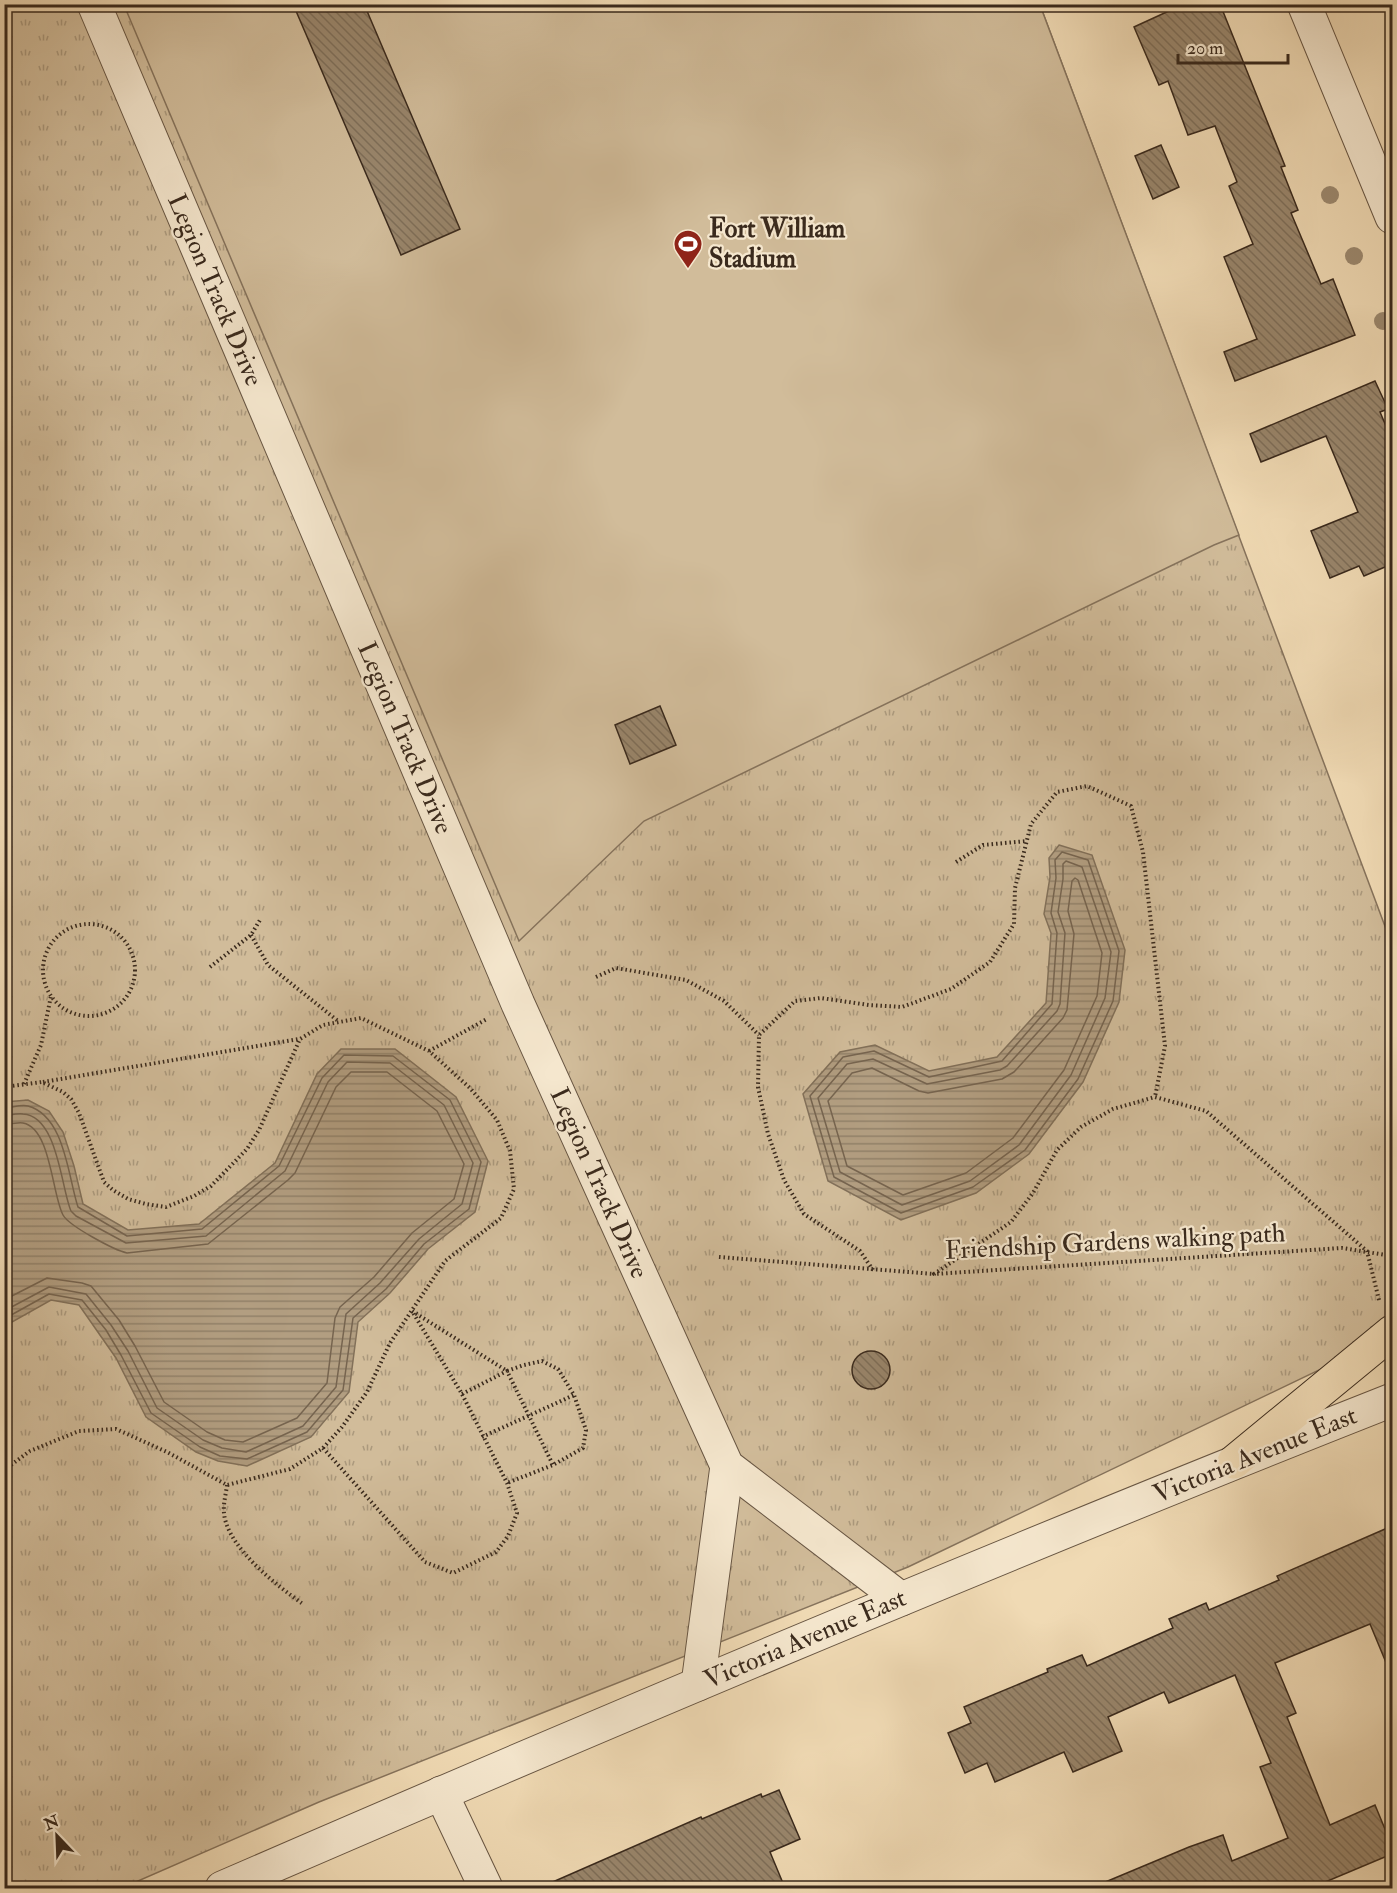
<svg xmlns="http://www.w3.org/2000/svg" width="1397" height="1893" font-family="'IM FELL Double Pica',serif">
<defs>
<pattern id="park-tufts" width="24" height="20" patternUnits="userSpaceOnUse" patternTransform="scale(1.5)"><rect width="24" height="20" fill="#d1bc9a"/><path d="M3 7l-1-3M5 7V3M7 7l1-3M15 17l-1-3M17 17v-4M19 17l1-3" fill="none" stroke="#ab997d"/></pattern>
<pattern id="water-rules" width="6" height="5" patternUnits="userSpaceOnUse" patternTransform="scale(1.5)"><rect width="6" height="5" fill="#b29e81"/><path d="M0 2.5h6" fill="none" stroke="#928169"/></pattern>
<pattern id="building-back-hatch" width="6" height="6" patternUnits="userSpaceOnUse" patternTransform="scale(1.5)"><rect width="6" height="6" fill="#99866c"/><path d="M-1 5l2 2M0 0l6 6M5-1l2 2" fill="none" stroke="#7e6e58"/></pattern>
</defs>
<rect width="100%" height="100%" fill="#f0dab4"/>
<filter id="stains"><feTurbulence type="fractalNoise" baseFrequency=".00333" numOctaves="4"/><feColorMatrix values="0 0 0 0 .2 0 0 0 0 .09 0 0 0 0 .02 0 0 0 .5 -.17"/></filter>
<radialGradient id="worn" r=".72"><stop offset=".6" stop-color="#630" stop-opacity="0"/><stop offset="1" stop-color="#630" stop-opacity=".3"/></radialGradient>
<path fill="url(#park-tufts)" stroke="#86735c" stroke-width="1.5" d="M 5,5 L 1040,5 L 1392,945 L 1392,1335 L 908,1567 L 319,1802 L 122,1888 L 5,1888 Z"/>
<path fill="#d1bc9a" stroke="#86735c" stroke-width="1.5" d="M 124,5 L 1040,5 L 1239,535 L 1214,545 L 644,821 L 519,941 Z"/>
<g fill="url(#water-rules)" stroke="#827059" stroke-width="1.5">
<path d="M 1059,845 L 1092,855 L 1125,950 L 1119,1002 L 1083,1082 L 1029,1154 L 976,1193 L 901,1220 L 828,1181 L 803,1094 L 840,1052 L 875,1045 L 929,1071 L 997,1057 L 1046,1003 L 1051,933 L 1044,914 L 1050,877 L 1049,858 Z"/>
<path d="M 341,1049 L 395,1049 L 456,1097 L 488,1161 L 475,1212 L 428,1249 L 390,1293 L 358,1322 L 349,1392 L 311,1437 L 247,1466 L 218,1461 L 196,1452 L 146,1417 L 116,1358 L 79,1305 L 51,1300 L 5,1326 L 5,1102 L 28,1100 L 49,1111 L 63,1132 L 74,1166 L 83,1204 L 128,1230 L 199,1224 L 275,1163 L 317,1074 Z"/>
</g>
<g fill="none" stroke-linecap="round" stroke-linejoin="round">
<g stroke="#76644f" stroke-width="1.5">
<path d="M 1062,852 L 1088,860 L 1119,951 L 1113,1001 L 1078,1079 L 1025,1150 L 973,1187 L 901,1213 L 834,1177 L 810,1096 L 843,1057 L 874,1051 L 929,1077 L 1002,1061 L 1052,1004 L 1057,933 L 1051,913 L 1056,878 L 1055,860 Z"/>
<path d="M 1066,861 L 1082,867 L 1111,952 L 1105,998 L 1071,1075 L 1019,1145 L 970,1181 L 902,1205 L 840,1172 L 818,1098 L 847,1064 L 873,1059 L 927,1084 L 1000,1070 L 1007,1066 L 1057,1011 L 1060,1004 L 1065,933 L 1058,912 L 1063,879 L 1063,864 Z"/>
<path d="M 1075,878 L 1078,880 L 1102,953 L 1097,996 L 1064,1070 L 1013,1138 L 966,1173 L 903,1195 L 847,1166 L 828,1101 L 852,1073 L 872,1068 L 919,1091 L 928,1093 L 1002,1079 L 1014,1072 L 1063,1018 L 1067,1010 L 1074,934 L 1068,911 L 1072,881 Z"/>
<path d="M 4,1108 C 11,1108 21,1104 28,1106 C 65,1116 68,1177 78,1207 L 127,1236 L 202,1229 L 279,1166 L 322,1078 L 344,1055 L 393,1056 L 450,1100 L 481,1162 L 469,1209 L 424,1244 L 386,1289 L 353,1318 L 343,1390 L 307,1432 L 247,1459 L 220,1456 L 200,1447 L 151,1413 L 121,1355 L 106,1330 L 82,1300 L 49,1294 L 4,1319"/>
<path d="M 4,1116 C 11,1115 17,1113 23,1114 C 58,1116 61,1188 71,1211 L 76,1216 L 126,1243 L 206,1236 L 285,1171 L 328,1082 L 347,1062 L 390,1063 L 444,1105 L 473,1163 L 462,1204 L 419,1239 L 380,1283 L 346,1314 L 336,1387 L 303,1426 L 246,1452 L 222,1448 L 203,1440 L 157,1408 L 128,1351 L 111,1325 L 86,1294 L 49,1287 L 4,1311"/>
<path d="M 4,1125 C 10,1124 18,1122 23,1123 C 51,1128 52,1195 63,1215 C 69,1226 114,1250 127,1253 L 208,1244 L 288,1180 L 295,1173 L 336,1087 L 351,1072 L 387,1072 L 437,1111 L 464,1164 L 454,1199 L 412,1233 L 374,1277 L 340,1307 L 335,1318 L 327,1383 L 297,1418 L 243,1442 L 225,1440 L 207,1432 L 164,1402 L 135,1346 L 119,1320 L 91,1286 L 82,1283 L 47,1278 L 4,1300"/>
</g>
</g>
<g fill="url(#building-back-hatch)" stroke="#3a2a1d" stroke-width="1.5">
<path d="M 293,4 L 364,4 L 460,229 L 401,255 Z"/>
<path d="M 1184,4 L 1220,4 L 1285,166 L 1281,167 L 1298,210 L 1291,213 L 1321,284 L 1333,279 L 1355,335 L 1235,381 L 1224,352 L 1257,339 L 1224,257 L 1253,244 L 1229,186 L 1237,182 L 1215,126 L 1188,135 L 1168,81 L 1159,85 L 1134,27 Z"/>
<path d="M 1161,145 L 1179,187 L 1153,199 L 1135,156 Z"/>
<path d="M 1375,381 L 1388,409 L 1380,412 L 1392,440 L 1392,564 L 1364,576 L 1359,566 L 1330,578 L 1311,531 L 1358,512 L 1326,436 L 1261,462 L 1250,434 Z"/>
<path d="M 660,706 L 676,745 L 630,764 L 615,725 Z"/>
<circle cx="871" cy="1370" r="19"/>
<path d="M 1392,1526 L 1392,1677 L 1370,1624 L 1275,1663 L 1296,1713 L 1287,1717 L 1330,1825 L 1375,1805 L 1392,1846 L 1392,1854 L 1311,1888 L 1091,1888 L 1189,1847 L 1223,1835 L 1232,1861 L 1288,1838 L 1260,1767 L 1271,1763 L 1235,1675 L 1169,1703 L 1164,1692 L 1108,1717 L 1122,1751 L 1073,1772 L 1064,1752 L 995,1782 L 987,1763 L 965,1773 L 948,1733 L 971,1723 L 964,1707 L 1048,1672 L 1047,1669 L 1082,1655 L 1087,1666 L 1173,1628 L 1169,1619 L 1206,1603 L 1209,1610 L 1279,1580 L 1277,1576 Z"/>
<path d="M 779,1790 L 800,1839 L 770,1852 L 785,1888 L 539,1888 L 701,1817 L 702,1819 L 761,1794 L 762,1797 Z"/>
</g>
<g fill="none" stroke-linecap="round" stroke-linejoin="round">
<g stroke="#685643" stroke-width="35">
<g id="minor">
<path d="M 94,4 L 518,1004 L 727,1466 L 901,1599"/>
<path d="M 1304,4 L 1392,217"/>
<path d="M 698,1684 L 727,1466"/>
<path d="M 441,1793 L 486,1888"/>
<path d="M 222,1888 C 609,1720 999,1555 1392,1400"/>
</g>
</g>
<g stroke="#3a2a1d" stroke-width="35">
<path id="major" d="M 1234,1462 L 1392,1332"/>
</g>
<g stroke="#3a2a1d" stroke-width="4" stroke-dasharray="1.5 3" stroke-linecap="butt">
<path d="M 956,862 L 983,845 L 1027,841"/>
<circle cx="89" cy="970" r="46"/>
<path d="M 251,935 L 268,965 L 338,1021"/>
<path d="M 210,967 L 251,935 L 260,920"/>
<path d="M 596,977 L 616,968 L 686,980 L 724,1001 L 759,1035"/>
<path d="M 429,1051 L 487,1019"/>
<path d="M 43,1082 L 299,1039"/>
<path d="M 24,1084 L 41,1045 L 51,996"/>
<path d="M 4,1087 L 42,1082 L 63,1092 L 71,1099 L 79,1113 L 104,1182 L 113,1190 L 128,1199 L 146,1204 L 166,1207 L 194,1196 L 211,1186 L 247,1149 L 259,1130 L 300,1039 L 323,1025 L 361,1018 L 429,1051 L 470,1088 L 497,1120 L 510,1151 L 514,1189 L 501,1218 L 445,1261 L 390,1343 L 367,1392 L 342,1427 L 323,1448 L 290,1469 L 227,1485 L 167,1452 L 116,1429 L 79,1431 L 30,1451 L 4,1470"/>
<path d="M 719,1257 L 934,1274"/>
<path d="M 873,1270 L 860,1251 L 804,1214 L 784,1180 L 768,1134 L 758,1087 L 759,1035 L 795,1001 L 821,998 L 869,1005 L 902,1007 L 951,989 L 990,962 L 1014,924 L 1015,888 L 1031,824 L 1057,792 L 1087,786 L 1131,806 L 1143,852 L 1165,1046 L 1155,1097"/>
<path d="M 1379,1300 L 1367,1251 L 1206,1111 L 1155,1097 L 1113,1109 L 1081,1127 L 1057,1150 L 1033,1193 L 1011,1222 L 934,1274 L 1342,1248 L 1392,1256"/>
<path d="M 462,1394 L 507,1371 L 553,1465"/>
<path d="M 482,1437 L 574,1395"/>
<path d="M 323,1448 L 425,1562 L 453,1573 L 496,1552 L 508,1536 L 517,1513 L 507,1483 L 462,1394 L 412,1311 L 507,1371 L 524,1365 L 542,1361 L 558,1369 L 574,1395 L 586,1430 L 583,1448 L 553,1465 L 507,1483"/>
<path d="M 227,1485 C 226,1494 223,1504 224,1513 C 227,1547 276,1585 303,1604"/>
</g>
<use href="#minor" stroke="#f5e7ce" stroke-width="33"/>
<use href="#major" stroke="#f0dab4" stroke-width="33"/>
</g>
<g fill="#9c896f">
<circle cx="1330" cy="195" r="9"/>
<circle cx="1354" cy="256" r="9"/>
<circle cx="1383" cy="321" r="9"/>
</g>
<defs>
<g id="stadium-pin" transform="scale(1.5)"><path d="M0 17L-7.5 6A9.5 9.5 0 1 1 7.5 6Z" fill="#8f2418" stroke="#f5e7ce"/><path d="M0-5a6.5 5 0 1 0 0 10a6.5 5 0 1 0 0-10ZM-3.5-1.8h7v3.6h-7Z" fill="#fff"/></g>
</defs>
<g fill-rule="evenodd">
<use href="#stadium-pin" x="688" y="244"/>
</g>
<g text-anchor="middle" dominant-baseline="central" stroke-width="4.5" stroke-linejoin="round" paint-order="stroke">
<g font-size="26" font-weight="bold" fill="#3a2a1d" stroke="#f5e7ce" text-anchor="start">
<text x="709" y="229">Fort William<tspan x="709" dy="30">Stadium</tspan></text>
</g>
<g font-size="26" fill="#3a2a1d" stroke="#f5e7ce">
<text transform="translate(215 290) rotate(67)">Legion Track Drive</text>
<text transform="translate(405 738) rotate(67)">Legion Track Drive</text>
<text transform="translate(599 1183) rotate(66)">Legion Track Drive</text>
<text transform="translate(1115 1242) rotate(-3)">Friendship Gardens walking path</text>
<text transform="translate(1255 1455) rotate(-22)">Victoria Avenue East</text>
<text transform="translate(805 1639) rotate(-23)">Victoria Avenue East</text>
</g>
</g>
<rect width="1397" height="1893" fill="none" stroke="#f0dab4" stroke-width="24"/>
<rect x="6" y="6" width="1385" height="1881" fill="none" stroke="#3a2a1d" stroke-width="3"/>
<rect x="12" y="12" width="1373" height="1869" fill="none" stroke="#3a2a1d" stroke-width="1.5"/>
<g transform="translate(57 1836) rotate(337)" stroke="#f5e7ce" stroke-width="4.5" paint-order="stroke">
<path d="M0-4.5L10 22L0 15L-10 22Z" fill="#3a2a1d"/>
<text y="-9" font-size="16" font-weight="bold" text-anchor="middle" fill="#3a2a1d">N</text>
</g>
<path d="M1178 54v9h110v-9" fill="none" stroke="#3a2a1d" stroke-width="3"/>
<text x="1187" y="54" font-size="18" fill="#3a2a1d" stroke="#f5e7ce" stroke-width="4.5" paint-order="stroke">20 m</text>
<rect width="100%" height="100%" filter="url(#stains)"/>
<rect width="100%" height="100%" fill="url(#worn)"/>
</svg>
